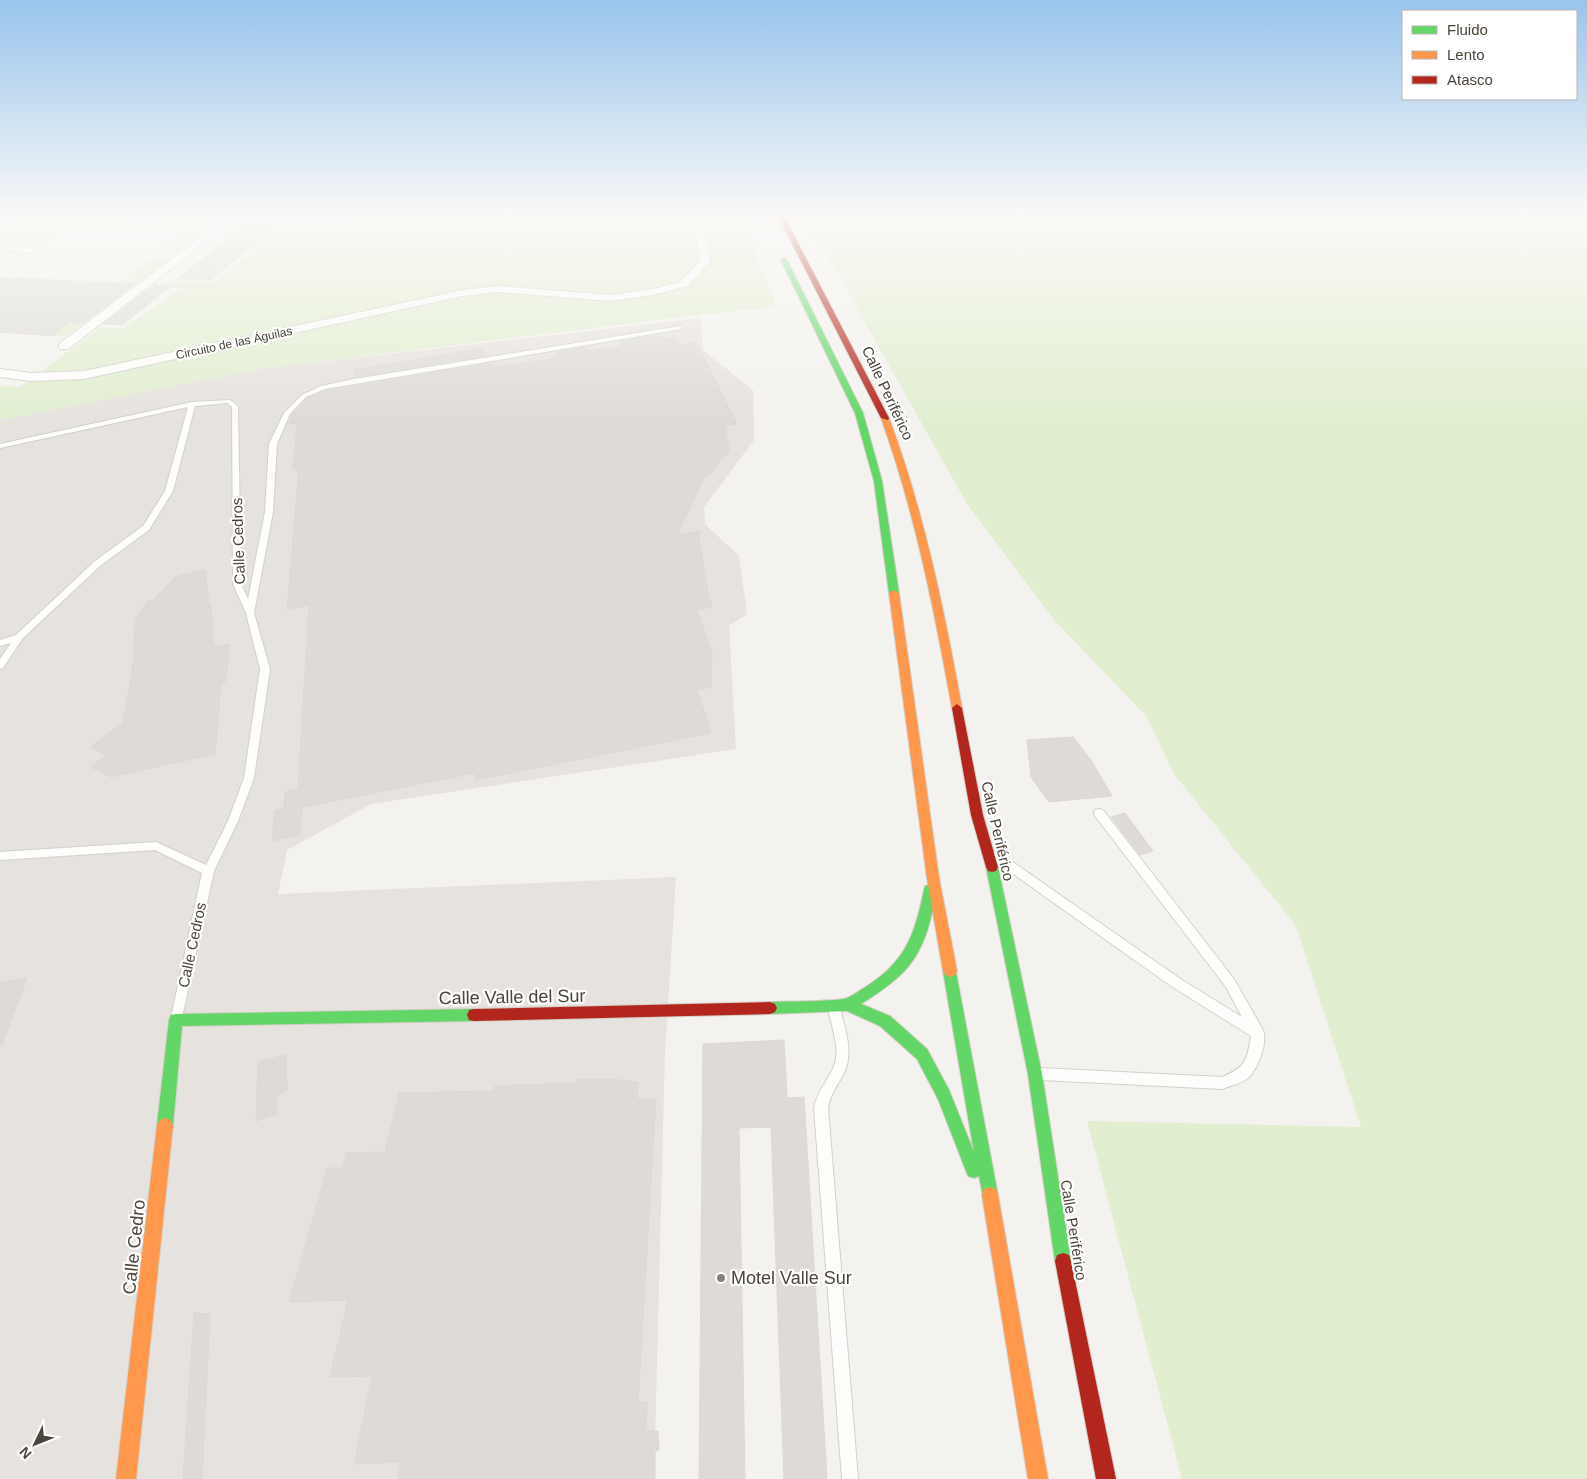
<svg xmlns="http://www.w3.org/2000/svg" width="1587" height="1479" font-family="Arial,sans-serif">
<rect width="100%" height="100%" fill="#f4f2ee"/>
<path fill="#e6e2de" d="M 701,318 L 703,350 L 753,390 L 754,440 L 704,507 L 705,524 L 739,556 L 747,614 L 729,626 L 736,749 L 371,804 L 287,850 L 278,894 L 676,877 L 665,1051 L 654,1479 L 0,1479 L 0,420 L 258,369 Z"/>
<g fill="#e1eecf">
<path d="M 106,216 L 133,216 L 115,228 L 75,227 L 85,220 L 100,221 Z"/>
<path d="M 187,216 L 193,216 L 179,226 L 190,227 L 205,216 L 218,216 L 197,230 L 150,230 L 165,219 L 182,219 Z"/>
<path d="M 364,216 L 740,216 L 777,307 L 691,316 L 260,369 L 0,420 L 0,386 L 20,387 L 101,327 L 123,329 L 181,288 L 161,286 L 168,281 L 214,282 L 283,226 L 352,227 Z"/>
<path d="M 801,216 L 1587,216 L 1587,1479 L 1182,1479 L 1087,1121 L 1361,1127 L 1296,926 L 1174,774 L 1146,716 L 1055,621 L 967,504 L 837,273 Z"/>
<path d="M 31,218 L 59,218 L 29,238 L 12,237 L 0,244 L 0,237 Z"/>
<path d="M 61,218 L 82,219 L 35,248 L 16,248 Z"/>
<path d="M 207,229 L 176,253 L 160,253 L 185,234 Z"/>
<path d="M 153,258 L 169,259 L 65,336 L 52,336 L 122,283 L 84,282 L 70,291 L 61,281 L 23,279 L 16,283 L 10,283 L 18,277 L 120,282 Z"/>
</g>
<g fill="#dedbd6" stroke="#dcd9d4">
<path d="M 257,216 L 289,216 L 211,280 L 177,279 Z"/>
<path d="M 0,278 L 83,282 L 135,284 L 83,323 L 70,322 L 52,336 L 0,332 Z"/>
<path d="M 154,285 L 171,286 L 122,325 L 103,324 Z"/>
<path d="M 660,336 L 662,339 L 676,338 L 680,345 L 696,343 L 737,424 L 725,426 L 729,451 L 707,477 L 704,478 L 677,535 L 700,531 L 699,546 L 701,546 L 705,580 L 712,607 L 697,610 L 712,653 L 711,687 L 697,690 L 711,733 L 476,780 L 475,773 L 302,807 L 300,835 L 272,841 L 275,811 L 284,809 L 285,792 L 298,789 L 309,605 L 287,609 L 299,469 L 293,470 L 297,424 L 289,424 L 292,415 L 307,399 L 326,391 L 492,363 L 494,367 L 558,358 L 557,352 L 585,347 L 587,351 L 623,347 L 621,341 Z"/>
<path d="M 483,348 L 487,355 L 356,377 L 355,370 Z"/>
<path d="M 205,569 L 209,606 L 211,605 L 214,647 L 230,644 L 225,682 L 221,683 L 215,754 L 111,777 L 91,767 L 106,755 L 90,747 L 123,723 L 134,658 L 135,619 L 148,601 L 153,600 L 175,577 Z"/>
<path d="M 1073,737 L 1091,760 L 1112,796 L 1049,802 L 1031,777 L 1027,740 Z"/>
<path d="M 1125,813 L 1153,851 L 1140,855 L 1111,817 Z"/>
<path d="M 27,978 L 2,1045 L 0,1045 L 0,982 Z"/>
<path d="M 784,1040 L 787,1098 L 804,1097 L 827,1479 L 784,1479 L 771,1127 L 739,1128 L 745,1479 L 699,1479 L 703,1044 Z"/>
<path d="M 286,1055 L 287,1091 L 277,1094 L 277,1114 L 256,1121 L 258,1062 Z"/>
<path d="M 610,1079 L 638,1082 L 637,1099 L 656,1099 L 638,1402 L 647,1402 L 646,1431 L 658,1431 L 659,1450 L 655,1451 L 655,1479 L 398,1479 L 401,1462 L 354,1464 L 372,1376 L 330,1377 L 348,1300 L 289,1302 L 327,1168 L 343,1168 L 346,1153 L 385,1152 L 399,1093 L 494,1091 L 495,1086 L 576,1083 L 576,1080 Z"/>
<path d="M 194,1313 L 210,1314 L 202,1479 L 183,1479 Z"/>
</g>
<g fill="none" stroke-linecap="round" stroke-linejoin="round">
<g stroke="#d2d0cb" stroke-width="2">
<g id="lane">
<path d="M 680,326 L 682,327 L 682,329 L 325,389 L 306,397 L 290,414 L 277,444 L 273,512 L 254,613 L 270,669 L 254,778 L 238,821 L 214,871 L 181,1022 L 177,1024 L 173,1022 L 171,1018 L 202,873 L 155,850 L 0,860 L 0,852 L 156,842 L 206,865 L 228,821 L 244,778 L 260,669 L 246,613 L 233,584 L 232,407 L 227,403 L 195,406 L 173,491 L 149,530 L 101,565 L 22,639 L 3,668 L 0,669 L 0,659 L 11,643 L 0,646 L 0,640 L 16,635 L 95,561 L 143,526 L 165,491 L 188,407 L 0,448 L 0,444 L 192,402 L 230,400 L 238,406 L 241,584 L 248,599 L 265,512 L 269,444 L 284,413 L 302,395 L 321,386 L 354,379 Z"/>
<path d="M 1099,809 L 1103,810 L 1234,979 L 1263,1030 C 1268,1042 1258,1069 1248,1078 C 1242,1083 1230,1086 1222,1089 L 1041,1080 L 1036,1078 L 1034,1074 L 1036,1070 L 1041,1068 L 1222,1077 C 1246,1067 1247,1061 1251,1036 L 1171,986 L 992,859 L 990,856 L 992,853 L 996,852 L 1000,853 L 1179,978 L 1242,1017 L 1226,987 L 1095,816 L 1094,813 L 1095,810 Z"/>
<path d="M 834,1002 L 838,1004 L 840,1008 C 845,1029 854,1052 844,1073 C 838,1085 830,1094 828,1108 L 858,1479 L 842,1479 L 814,1108 C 817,1091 828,1081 834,1066 C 841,1049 831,1025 828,1008 L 830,1004 Z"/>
</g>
</g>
<g stroke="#d2d0cb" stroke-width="2">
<g id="street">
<path d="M 20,216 L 32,216 L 0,235 L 0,228 Z"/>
<path d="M 228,216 L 239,216 L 68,349 L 60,349 L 58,346 L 60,343 Z"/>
<path d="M 683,216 L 693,216 L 707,238 L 710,262 L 688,286 L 653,295 L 610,301 L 498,292 L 463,296 L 84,379 L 31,381 L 0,377 L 0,369 L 31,373 L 84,371 L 463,290 L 498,286 L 610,295 L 653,289 L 680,282 L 700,261 L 697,238 Z"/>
<path d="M 13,246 L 32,247 L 37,250 L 32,253 L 9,251 L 8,249 Z"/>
</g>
</g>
<g stroke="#d3cfc5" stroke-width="2">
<g id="fast">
<path d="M 784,258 L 787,260 L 863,413 L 882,481 L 899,593 L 897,595 L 891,595 L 889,593 L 874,481 L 855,413 L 781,260 Z"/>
<path d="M 992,862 L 996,863 L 998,867 L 1042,1074 L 1071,1261 L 1069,1267 L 1063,1269 L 1057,1267 L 1055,1261 L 1028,1074 L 986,867 L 988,863 Z"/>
<path d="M 930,885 L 935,886 C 938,893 934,905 932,913 C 921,962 902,978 861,1004 L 890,1016 L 927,1049 L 949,1090 L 974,1152 L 943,971 L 945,967 L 950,965 L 955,967 L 998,1195 L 996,1201 L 990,1203 L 984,1201 L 979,1176 L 974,1178 L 968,1176 L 938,1099 L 917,1059 L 880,1026 L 847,1011 L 770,1014 L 765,1012 L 763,1008 L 765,1004 L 770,1002 C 794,1001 820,1002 843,999 C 851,998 860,990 867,986 C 906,961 915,934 924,890 L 925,886 Z"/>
<path d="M 474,1009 L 479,1010 L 481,1015 L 479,1020 L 474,1021 L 182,1026 L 173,1125 L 170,1130 L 165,1132 L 160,1130 L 157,1125 L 169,1020 L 171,1015 L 176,1014 Z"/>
</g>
</g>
<g stroke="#d3cfc5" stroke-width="2">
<g id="slow">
<path d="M 882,416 L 889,418 C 924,512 944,609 962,708 L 957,712 L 952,708 C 934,609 915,512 881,418 Z"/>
<path d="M 894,590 L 899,593 L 939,878 L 957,971 L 955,975 L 950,977 L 945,975 L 943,971 L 927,878 L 889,593 Z"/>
<path d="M 165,1118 L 170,1120 L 173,1125 L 136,1479 L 116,1479 L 157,1125 L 160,1120 Z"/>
<path d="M 990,1187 L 996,1189 L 998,1195 L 1048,1479 L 1028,1479 L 982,1195 L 984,1189 Z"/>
</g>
</g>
<g stroke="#d3cfc5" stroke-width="2">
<g id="jam">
<path d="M 778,216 L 784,216 L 889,418 L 888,420 L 881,418 Z"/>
<path d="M 957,704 L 962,708 L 983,815 L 998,867 L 996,871 L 992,872 L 988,871 L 986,867 L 971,815 L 952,708 Z"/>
<path d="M 770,1002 L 775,1004 L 777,1008 L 775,1012 L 770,1014 L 474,1021 L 469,1020 L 467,1015 L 469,1010 L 474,1009 Z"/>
<path d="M 1063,1253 L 1069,1255 L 1071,1261 L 1116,1479 L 1096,1479 L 1055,1261 L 1057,1255 Z"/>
</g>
</g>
<use href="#lane" fill="#fdfdfc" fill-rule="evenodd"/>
<use href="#street" fill="#fdfdfc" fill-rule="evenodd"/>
<use href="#fast" fill="#63d668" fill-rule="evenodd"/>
<use href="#slow" fill="#ff974d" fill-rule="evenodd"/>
<use href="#jam" fill="#b3261e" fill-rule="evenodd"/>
</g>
<linearGradient id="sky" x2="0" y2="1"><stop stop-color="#98c4ec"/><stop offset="0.51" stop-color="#faf9f7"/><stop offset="1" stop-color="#faf9f7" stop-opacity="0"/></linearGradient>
<rect width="1587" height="423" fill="url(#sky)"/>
<circle fill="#868178" stroke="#fff" stroke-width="2" cx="721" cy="1278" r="5"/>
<g text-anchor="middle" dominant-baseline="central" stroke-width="4.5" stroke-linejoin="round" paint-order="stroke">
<g font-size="12" fill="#4b4439" stroke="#fff">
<text transform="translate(234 343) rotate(-12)">Circuito de las Águilas</text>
</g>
<g font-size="15" fill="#4b4439" stroke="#fff">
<text transform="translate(888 393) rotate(65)">Calle Periférico</text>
<text transform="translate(238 541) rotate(-92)">Calle Cedros</text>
<text transform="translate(998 831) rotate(77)">Calle Periférico</text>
<text transform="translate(192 945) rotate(-78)">Calle Cedros</text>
<text transform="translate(1074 1230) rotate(81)">Calle Periférico</text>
</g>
<g font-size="18" fill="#4b4439" stroke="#fff">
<text transform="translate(512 997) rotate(-1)">Calle Valle del Sur</text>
<text transform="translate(134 1247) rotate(-84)">Calle Cedro</text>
</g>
<g font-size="18" fill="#4b4439" stroke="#fff" text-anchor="start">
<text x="731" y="1278">Motel Valle Sur</text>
</g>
</g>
<rect x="1402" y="10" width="175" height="90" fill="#ffffff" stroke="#b7b4b0"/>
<rect x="1412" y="26" width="25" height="8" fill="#63d668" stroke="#b7b4b0"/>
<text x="1447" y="35" font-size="15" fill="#4b4439">Fluido</text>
<rect x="1412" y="51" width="25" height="8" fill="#ff974d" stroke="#b7b4b0"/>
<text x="1447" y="60" font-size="15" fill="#4b4439">Lento</text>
<rect x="1412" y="76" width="25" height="8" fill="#b3261e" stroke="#b7b4b0"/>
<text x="1447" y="85" font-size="15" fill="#4b4439">Atasco</text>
<g transform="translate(35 1444) rotate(227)" stroke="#ffffff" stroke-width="4" paint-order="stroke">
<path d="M0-4L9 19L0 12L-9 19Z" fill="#4b4439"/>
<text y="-8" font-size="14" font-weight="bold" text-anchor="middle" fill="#4b4439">N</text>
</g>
</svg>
